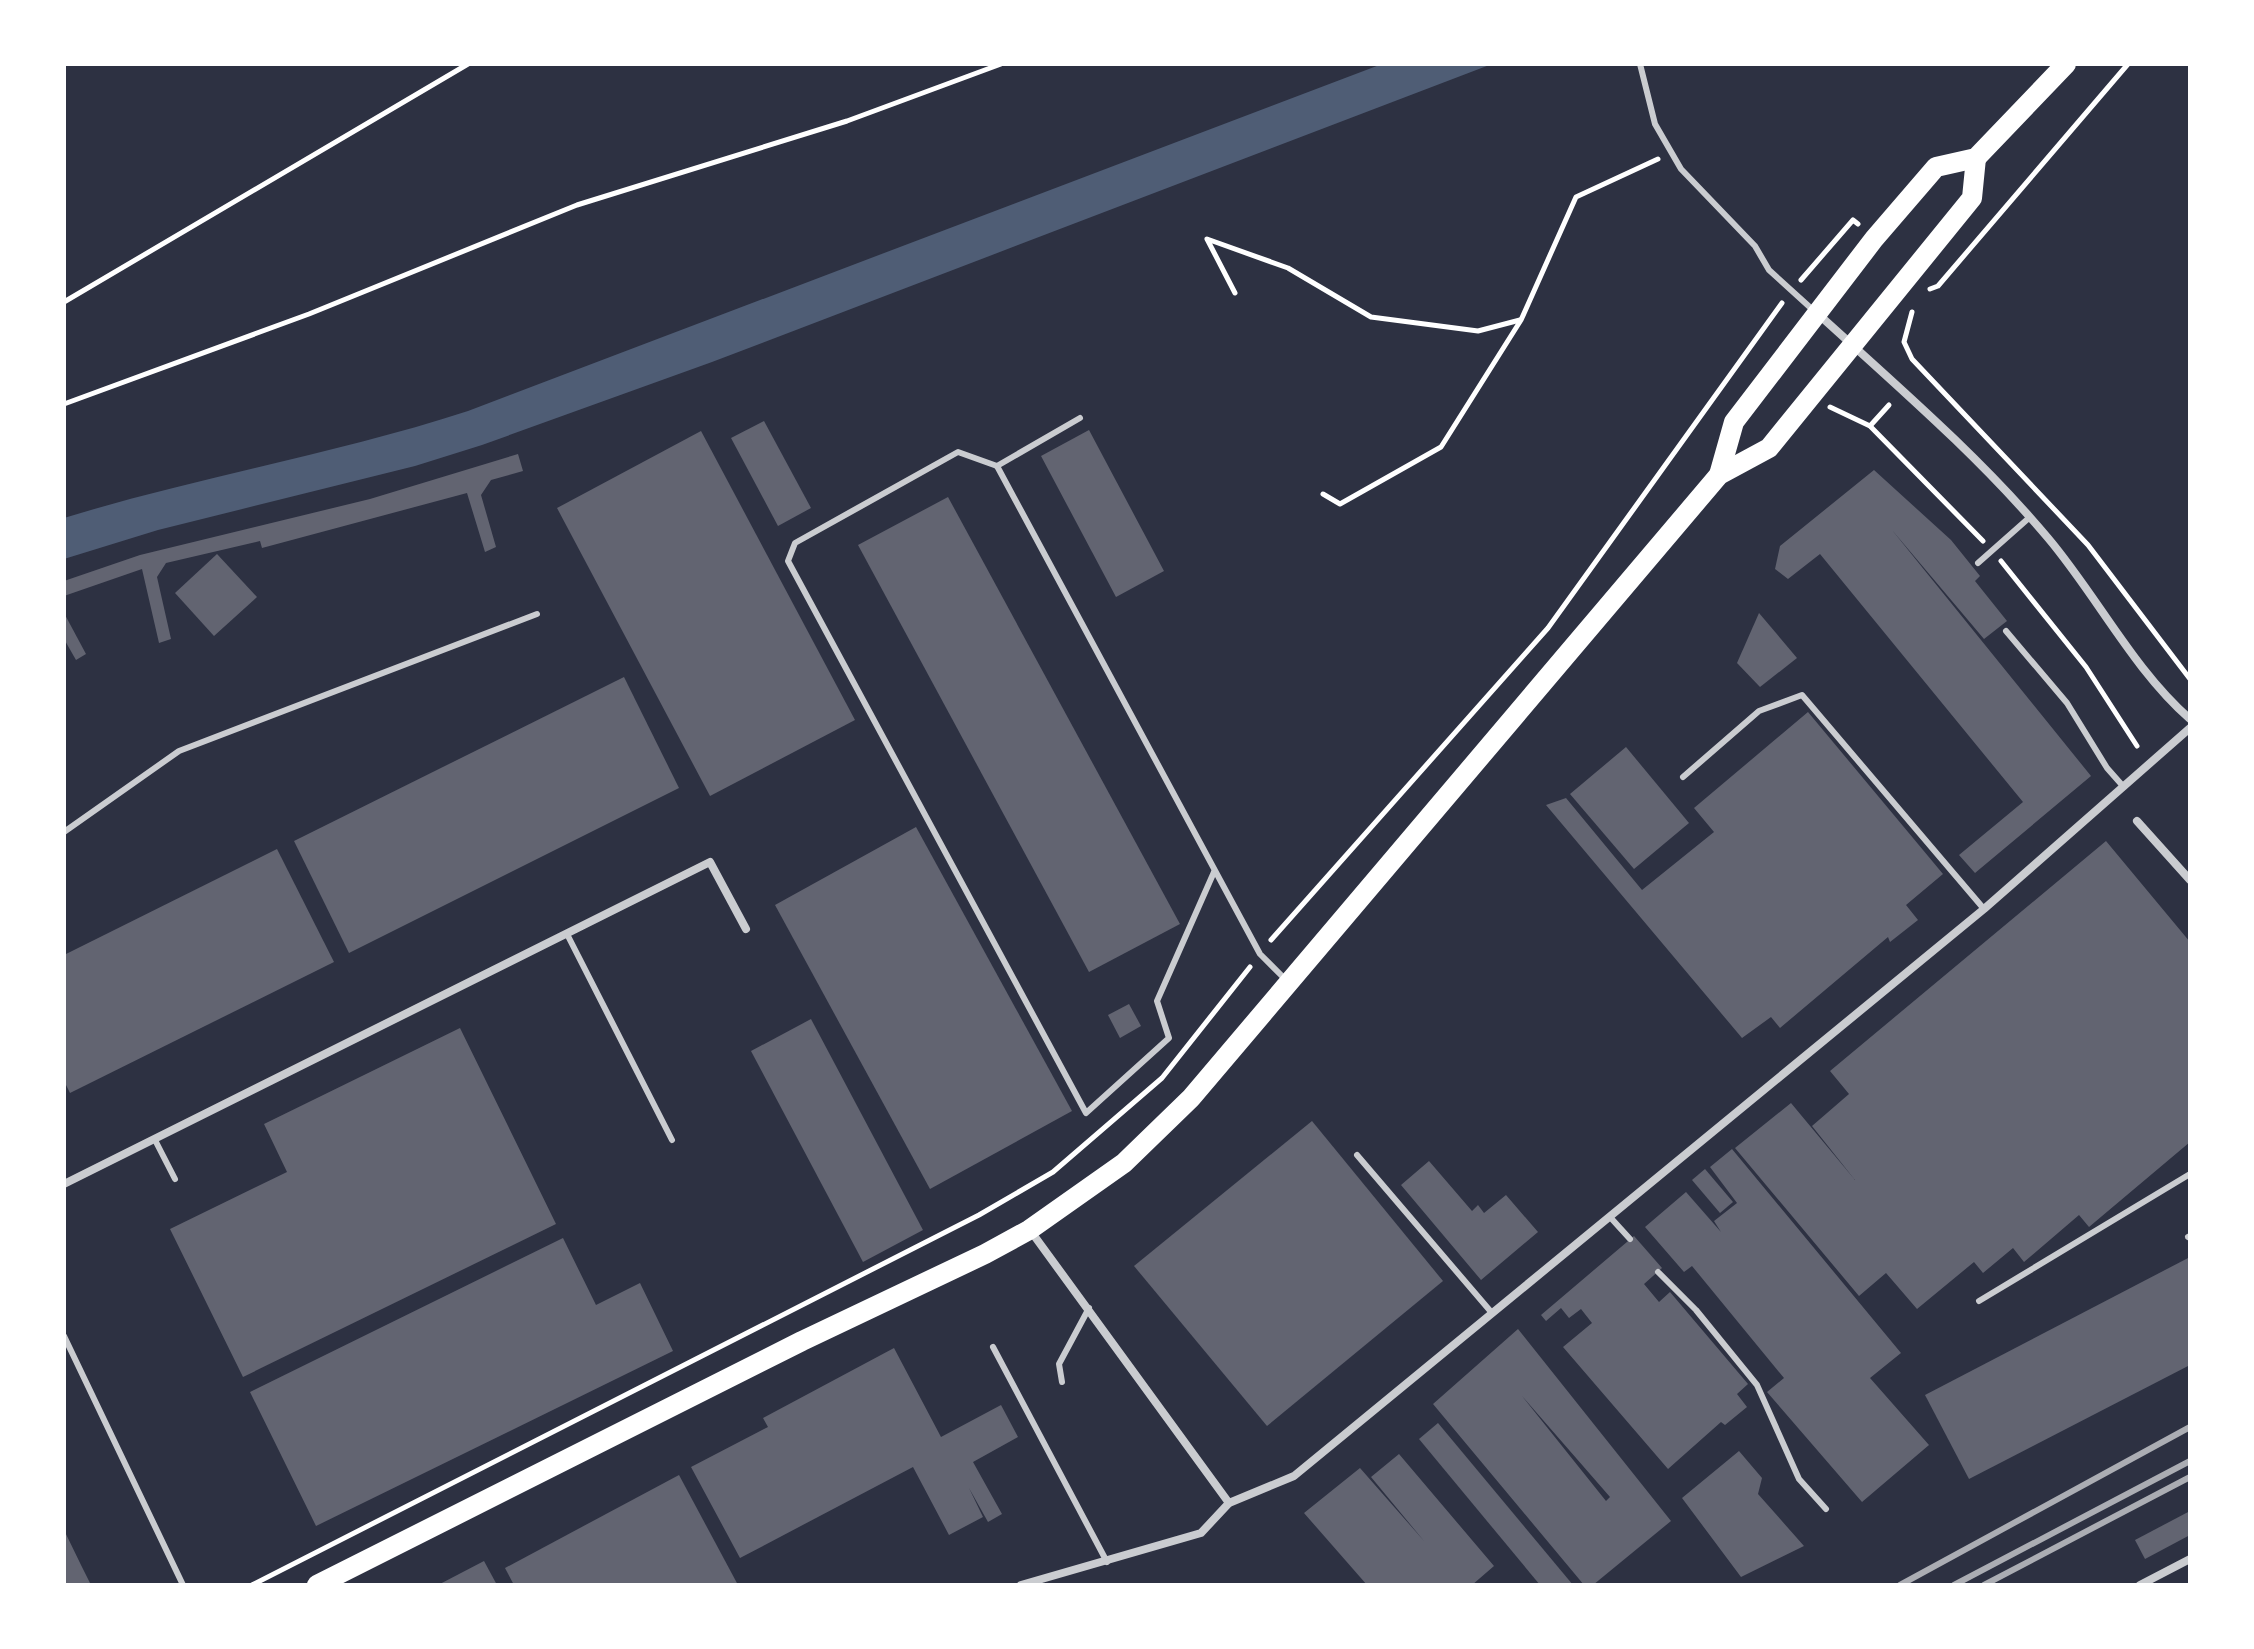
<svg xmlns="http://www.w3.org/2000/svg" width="2254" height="1649" font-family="Raleway,sans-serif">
<rect width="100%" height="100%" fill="#2d3142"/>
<path fill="#4f5d75" d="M 1382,64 L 1492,64 L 712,362 L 482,445 L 415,466 L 158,530 L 64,559 L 64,518 C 197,477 336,454 468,411 Z"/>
<g fill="#626471" fill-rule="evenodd">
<path d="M 764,421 L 811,508 L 778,526 L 731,438 Z"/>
<path d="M 1089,430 L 1164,571 L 1116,597 L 1041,456 Z"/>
<path d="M 701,431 L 855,720 L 710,796 L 557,508 Z"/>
<path d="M 518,454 L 523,471 L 491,480 L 481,495 L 496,547 L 485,552 L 467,493 L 262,548 L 260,541 L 166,563 L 157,577 L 171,639 L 159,643 L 142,569 L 64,596 L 64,581 L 140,555 L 370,499 Z"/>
<path d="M 1874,470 L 1951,540 L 1980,576 L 1975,581 L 2007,621 L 1984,639 L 1892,530 L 2091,776 L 1975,873 L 1959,855 L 2023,802 L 1820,554 L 1788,579 L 1775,569 L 1780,546 Z"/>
<path d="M 948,497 L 1180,924 L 1089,972 L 858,545 Z"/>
<path d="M 217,554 L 257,597 L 214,636 L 175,593 Z"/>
<path d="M 64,613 L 86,654 L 76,660 L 64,639 Z"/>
<path d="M 1759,613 L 1797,658 L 1760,687 L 1737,663 Z"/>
<path d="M 624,677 L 679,788 L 349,953 L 294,841 Z"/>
<path d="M 1808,712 L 1943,874 L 1906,905 L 1918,920 L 1890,942 L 1888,937 L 1780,1028 L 1771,1017 L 1742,1038 L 1546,805 L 1566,798 L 1642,890 L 1714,832 L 1694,808 Z"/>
<path d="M 1626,747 L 1689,823 L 1634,869 L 1570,794 Z"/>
<path d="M 916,827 L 1072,1111 L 930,1189 L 775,905 Z"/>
<path d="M 2106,841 L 2190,942 L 2190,1142 L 2089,1227 L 2079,1215 L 2024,1262 L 2013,1248 L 1983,1273 L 1974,1262 L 1917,1309 L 1886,1273 L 1859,1296 L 1735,1148 L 1791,1103 L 1855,1180 L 1812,1126 L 1849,1094 L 1830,1071 Z"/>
<path d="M 277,849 L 334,962 L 70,1093 L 64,1081 L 64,955 Z"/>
<path d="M 1129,1004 L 1141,1026 L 1120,1038 L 1108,1015 Z"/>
<path d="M 811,1019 L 923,1230 L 863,1262 L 751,1051 Z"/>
<path d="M 460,1028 L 556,1224 L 243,1377 L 170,1229 L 287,1172 L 264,1124 Z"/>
<path d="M 1312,1121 L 1443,1281 L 1267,1426 L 1134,1266 Z"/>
<path d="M 1732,1149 L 1901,1353 L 1870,1378 L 1929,1445 L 1862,1502 L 1767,1392 L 1784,1378 L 1692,1266 L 1684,1272 L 1645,1227 L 1686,1192 L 1721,1232 L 1714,1221 L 1737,1203 L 1710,1167 Z"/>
<path d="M 1429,1161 L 1472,1211 L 1478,1205 L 1484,1213 L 1506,1195 L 1538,1232 L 1481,1280 L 1401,1185 Z"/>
<path d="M 1705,1169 L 1733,1202 L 1720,1213 L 1692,1180 Z"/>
<path d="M 1634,1236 L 1662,1268 L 1644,1284 L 1659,1302 L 1670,1292 L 1748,1384 L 1737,1394 L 1747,1407 L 1725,1425 L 1721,1422 L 1668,1469 L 1563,1347 L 1592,1323 L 1581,1309 L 1569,1318 L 1561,1308 L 1546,1321 L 1541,1315 Z"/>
<path d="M 563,1238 L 596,1305 L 640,1283 L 673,1351 L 316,1526 L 250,1392 Z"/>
<path d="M 2190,1257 L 2190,1365 L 1969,1479 L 1925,1395 Z"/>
<path d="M 1518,1329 L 1671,1521 L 1593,1585 L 1584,1585 L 1433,1404 ZM 1522,1396 L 1610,1497 L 1606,1501 Z"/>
<path d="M 894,1348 L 941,1437 L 1001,1405 L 1018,1437 L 973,1462 L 1002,1514 L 988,1522 L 969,1488 L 983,1517 L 949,1535 L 913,1467 L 740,1558 L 691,1467 L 768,1427 L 763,1418 Z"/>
<path d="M 1438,1423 L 1573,1585 L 1540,1585 L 1419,1439 Z"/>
<path d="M 1739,1451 L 1762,1478 L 1758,1494 L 1804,1546 L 1741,1577 L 1682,1498 Z"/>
<path d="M 1399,1454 L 1494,1566 L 1472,1585 L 1367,1585 L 1304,1513 L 1360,1468 L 1424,1541 L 1371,1477 Z"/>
<path d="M 679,1475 L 738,1585 L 514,1585 L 505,1568 Z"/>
<path d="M 2190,1511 L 2190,1535 L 2145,1559 L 2135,1540 Z"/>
<path d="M 64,1530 L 81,1565 L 91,1585 L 64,1585 Z"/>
<path d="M 484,1561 L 497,1585 L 438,1585 Z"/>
</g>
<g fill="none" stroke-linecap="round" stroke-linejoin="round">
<g stroke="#fff" stroke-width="5">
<path d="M 1801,280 L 1853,220 L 1858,224"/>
<path d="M 1930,289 L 1938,286 L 2128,64"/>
<path d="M 1235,293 L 1207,239 L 1288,268 L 1371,317 L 1478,331 L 1520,320"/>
<path d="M 64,302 L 468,64"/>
<path d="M 1912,312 L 1904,342 L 1912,359 L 2088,545 L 2190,679"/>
<path d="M 64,404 L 309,314 L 577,205 L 847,121 L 1001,64"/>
<path d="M 1830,407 L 1870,426 L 1983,541"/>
<path d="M 1870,426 L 1889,405"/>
<path d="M 1323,494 L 1340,504 L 1441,447 L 1521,320 L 1576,197 L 1658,159"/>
<path d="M 2001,561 L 2086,667 L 2137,746"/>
<path d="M 1271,940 L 1548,628 L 1782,303"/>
<path d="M 252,1585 L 979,1215 L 1053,1172 L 1162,1078 L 1250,967"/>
</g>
<g stroke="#caccd0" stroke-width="6">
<path d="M 1640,64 L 1655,124 L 1681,169 L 1755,246 L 1769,270 L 1813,310"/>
<path d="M 1080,418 L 997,466 L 1260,954 L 1287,981"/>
<path d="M 997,466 L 958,452 L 795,543 L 788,561 L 1086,1113 L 1169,1038 L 1157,1001 L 1214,872"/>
<path d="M 1978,563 L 2030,517"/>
<path d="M 2006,631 L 2067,703 L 2107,768 L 2122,785"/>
<path d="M 1683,777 L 1759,711 L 1802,695 L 1984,909"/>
<path d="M 64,832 L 179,751 L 537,614"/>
<path d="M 568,936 L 672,1140"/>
<path d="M 155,1140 L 175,1179"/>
<path d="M 1357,1155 L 1492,1313"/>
<path d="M 1610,1217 L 1630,1239"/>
<path d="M 2188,1237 L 2190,1236"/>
<path d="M 1658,1272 L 1696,1310 L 1757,1385 L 1799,1479 L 1826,1509"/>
<path d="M 1979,1301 L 2190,1174"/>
<path d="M 64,1336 L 183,1585"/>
<path d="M 993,1347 L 1107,1562"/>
<path d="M 1062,1382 L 1059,1364 L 1089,1308"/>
</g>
<g stroke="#caccd0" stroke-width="8">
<path d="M 1817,313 C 1896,385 1979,456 2048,538 C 2097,596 2133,669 2190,719"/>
<path d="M 2137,821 L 2190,880"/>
<path d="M 64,1184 L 710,862 L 746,929"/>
<path d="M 1030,1230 L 1229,1503"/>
<path d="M 1021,1585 L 1201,1533 L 1229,1503 L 1294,1476 L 1984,909 L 2190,728"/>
<path d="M 2140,1585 L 2190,1559"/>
</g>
<g stroke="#fff" stroke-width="20">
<path d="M 1719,475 L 1734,422 L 1874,239 L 1936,167 L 1976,158 L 2066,64"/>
<path d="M 317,1585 L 802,1341 L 985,1254 L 1029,1230 L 1124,1163 L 1191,1098 L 1719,475 L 1769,448 L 1972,198 L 1976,158"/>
</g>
<g stroke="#abadb3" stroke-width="6">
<path d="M 1900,1585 L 2190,1427"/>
<path d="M 1954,1585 L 2190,1461"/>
<path d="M 1984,1585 L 2190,1477"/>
</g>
</g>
<rect width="2254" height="1649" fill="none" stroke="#ffffff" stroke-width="132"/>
</svg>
